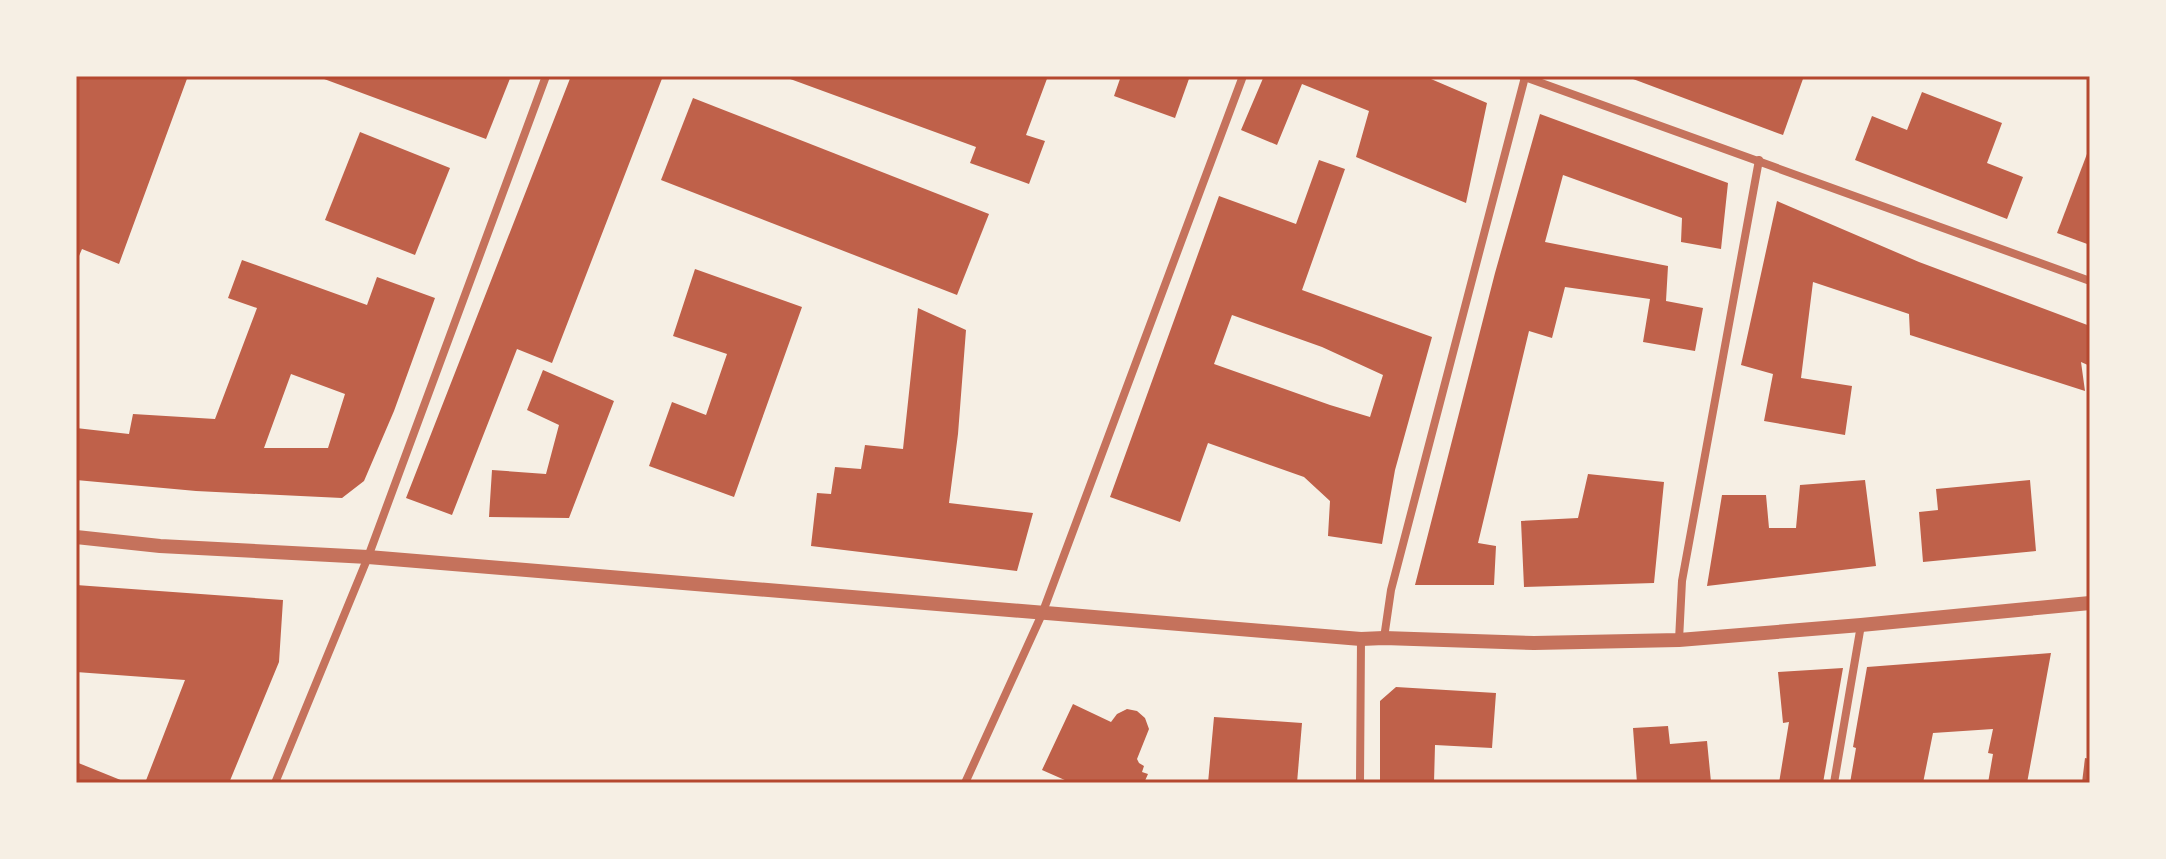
<svg xmlns="http://www.w3.org/2000/svg" width="2166" height="859" font-family="Quicksand,sans-serif">
<rect width="100%" height="100%" fill="#f6efe4"/>
<g fill="#bf614a" fill-rule="evenodd">
<path d="M 76,76 L 188,76 L 119,264 L 82,249 L 76,263 Z"/>
<path d="M 316,76 L 511,76 L 486,139 Z"/>
<path d="M 571,76 L 663,76 L 552,363 L 517,349 L 452,515 L 406,498 Z"/>
<path d="M 782,76 L 1048,76 L 1026,135 L 1045,141 L 1029,184 L 970,163 L 976,147 Z"/>
<path d="M 1121,76 L 1190,76 L 1175,118 L 1114,96 Z"/>
<path d="M 1264,76 L 1424,76 L 1487,103 L 1466,203 L 1356,157 L 1369,111 L 1302,84 L 1277,145 L 1241,130 Z"/>
<path d="M 1625,76 L 1804,76 L 1783,135 Z"/>
<path d="M 1922,92 L 2002,123 L 1987,163 L 2023,177 L 2007,219 L 1855,160 L 1872,116 L 1907,130 Z"/>
<path d="M 693,98 L 989,214 L 957,295 L 661,180 Z"/>
<path d="M 1540,114 L 1728,183 L 1721,249 L 1681,242 L 1682,218 L 1563,175 L 1545,242 L 1668,266 L 1666,301 L 1703,308 L 1695,351 L 1643,342 L 1650,299 L 1565,287 L 1552,338 L 1529,331 L 1478,543 L 1496,546 L 1494,585 L 1415,585 L 1495,273 Z"/>
<path d="M 360,132 L 450,168 L 415,255 L 325,220 Z"/>
<path d="M 2090,146 L 2090,245 L 2057,233 Z"/>
<path d="M 1319,160 L 1345,169 L 1302,290 L 1432,337 L 1395,470 L 1382,544 L 1328,536 L 1330,501 L 1304,477 L 1208,443 L 1180,522 L 1110,497 L 1219,196 L 1296,224 ZM 1232,315 L 1322,347 L 1383,375 L 1370,417 L 1330,405 L 1214,364 Z"/>
<path d="M 1777,201 L 1919,262 L 2090,326 L 2090,366 L 2081,362 L 2085,391 L 1910,335 L 1909,314 L 1813,282 L 1801,378 L 1852,386 L 1845,435 L 1764,421 L 1773,374 L 1741,365 Z"/>
<path d="M 242,260 L 367,305 L 377,277 L 435,298 L 394,411 L 364,481 L 342,498 L 196,491 L 76,480 L 76,428 L 129,434 L 133,414 L 215,419 L 257,308 L 228,298 ZM 291,374 L 345,394 L 328,448 L 264,448 Z"/>
<path d="M 695,269 L 802,307 L 734,497 L 649,466 L 672,402 L 706,415 L 727,354 L 673,336 Z"/>
<path d="M 918,308 L 966,330 L 958,434 L 949,503 L 1033,513 L 1017,571 L 811,546 L 817,493 L 831,494 L 835,467 L 861,469 L 865,445 L 903,449 Z"/>
<path d="M 543,370 L 614,401 L 569,518 L 489,517 L 492,470 L 546,474 L 559,425 L 527,410 Z"/>
<path d="M 1588,474 L 1664,482 L 1654,583 L 1524,587 L 1521,521 L 1578,518 Z"/>
<path d="M 1865,480 L 1876,566 L 1707,586 L 1722,495 L 1766,495 L 1769,528 L 1796,528 L 1800,485 Z"/>
<path d="M 2030,480 L 2036,551 L 1923,562 L 1919,512 L 1938,510 L 1936,489 Z"/>
<path d="M 76,585 L 283,600 L 279,662 L 229,783 L 145,783 L 185,680 L 76,672 Z"/>
<path d="M 2051,653 L 2027,783 L 1988,783 L 1993,754 L 1988,753 L 1993,729 L 1933,733 L 1923,783 L 1850,783 L 1856,748 L 1853,747 L 1867,667 Z"/>
<path d="M 1843,668 L 1823,783 L 1779,783 L 1789,722 L 1783,723 L 1778,672 Z"/>
<path d="M 1396,687 L 1496,693 L 1492,748 L 1435,745 L 1434,783 L 1380,783 L 1380,701 Z"/>
<path d="M 1073,704 L 1111,722 L 1117,714 L 1127,709 L 1137,711 L 1145,718 L 1149,729 L 1137,759 L 1139,763 L 1144,766 L 1142,772 L 1148,774 L 1144,783 L 1066,783 L 1067,781 L 1042,770 Z"/>
<path d="M 1214,717 L 1302,723 L 1297,783 L 1208,783 Z"/>
<path d="M 1668,726 L 1670,744 L 1707,741 L 1711,782 L 1637,783 L 1633,728 Z"/>
<path d="M 2085,758 L 2090,759 L 2090,783 L 2082,783 Z"/>
<path d="M 76,762 L 128,783 L 76,783 Z"/>
</g>
<g fill="none" stroke-linecap="round" stroke-linejoin="round">
<g stroke="#c5725c" stroke-width="8">
<path d="M 1522,76 L 2090,281"/>
<path d="M 1384,638 L 1391,590 L 1525,77"/>
<path d="M 1679,640 L 1682,581 L 1759,160"/>
<path d="M 275,783 L 368,557 L 546,76"/>
<path d="M 965,783 L 1042,614 L 1243,76"/>
<path d="M 1360,783 L 1361,639"/>
<path d="M 1834,783 L 1861,625"/>
</g>
<path stroke="#c5725c" stroke-width="14" d="M 76,537 L 160,546 L 368,557 L 1361,639 L 1384,638 L 1534,643 L 1679,640 L 1861,625 L 2090,603"/>
</g>
<rect width="2166" height="859" fill="none" stroke="#f6efe4" stroke-width="156"/>
<rect x="78" y="78" width="2010" height="703" fill="none" stroke="#b5482f" stroke-width="3"/>
</svg>
